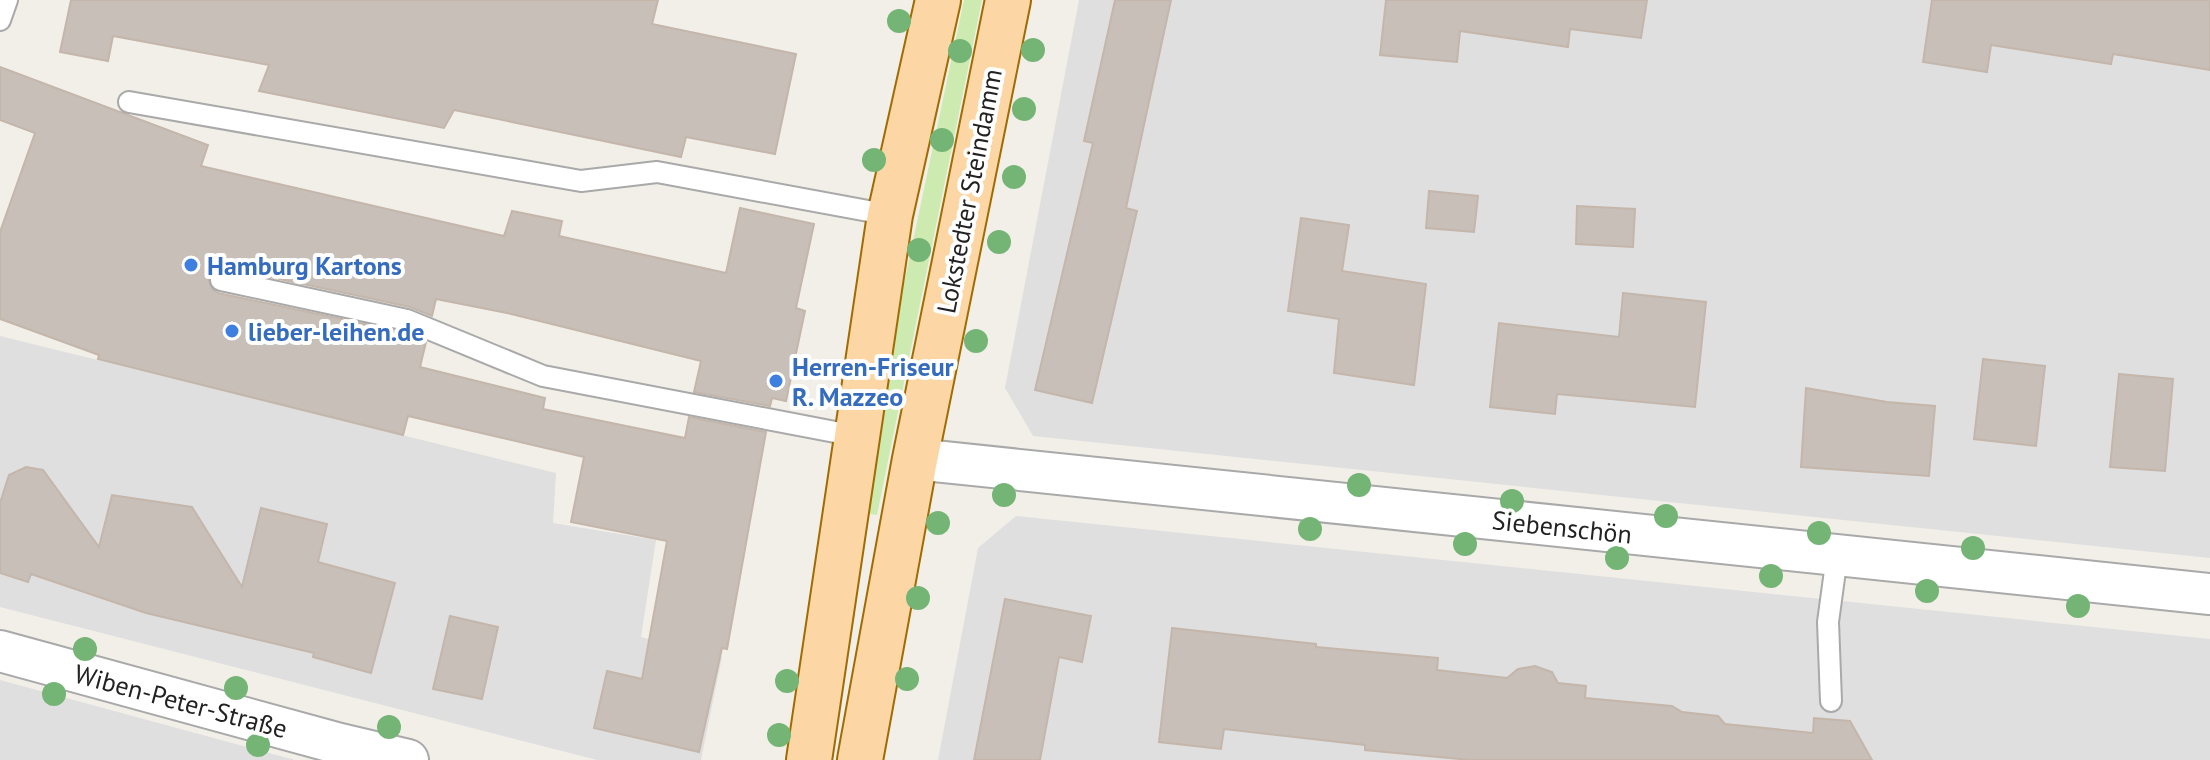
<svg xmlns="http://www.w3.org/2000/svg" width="2210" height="760" font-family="'PT Sans',sans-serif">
<rect width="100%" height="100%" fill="#f2efe9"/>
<g fill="#e0dfdf">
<path d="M 1079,0 L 2210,0 L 2210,558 L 1033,436 L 1005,388 Z"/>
<path d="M 0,336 L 556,473 L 553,523 L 656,540 L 641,637 L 722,657 L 701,760 L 597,760 L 0,607 Z"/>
<path d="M 1016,516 L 2210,639 L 2210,760 L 938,760 L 978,548 Z"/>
<path d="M 0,680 L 295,760 L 0,760 Z"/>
</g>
<path fill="#cdebb0" d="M 964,0 L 982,0 L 877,515 L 869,514 L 899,307 Z"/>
<g fill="#c7bfb8" stroke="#c4b6ab" stroke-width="2">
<path d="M 71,0 L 658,0 L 652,24 L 796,54 L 775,154 L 686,137 L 681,157 L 454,110 L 444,128 L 259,91 L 269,65 L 113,36 L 108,61 L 60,52 Z"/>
<path d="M 1115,0 L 1171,0 L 1126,208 L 1137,211 L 1092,403 L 1035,390 L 1093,143 L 1084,141 Z"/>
<path d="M 1386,0 L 1647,0 L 1641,38 L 1570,29 L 1568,47 L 1460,31 L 1457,62 L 1380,55 Z"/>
<path d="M 1932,0 L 2210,0 L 2210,70 L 2113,54 L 2111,64 L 1991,45 L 1987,72 L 1923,62 Z"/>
<path d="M 0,67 L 208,145 L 201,166 L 504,236 L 512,211 L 562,221 L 559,236 L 726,273 L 740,208 L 814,224 L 796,308 L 805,311 L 786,401 L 772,398 L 770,406 L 694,392 L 701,361 L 507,313 L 436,299 L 432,316 L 410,307 L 224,267 L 212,271 L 208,278 L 212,289 L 218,293 L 403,332 L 426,342 L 420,367 L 545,398 L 543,409 L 685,438 L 689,417 L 766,432 L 727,649 L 722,648 L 699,752 L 594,728 L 607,671 L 642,679 L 667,541 L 571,522 L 584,457 L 408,416 L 403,435 L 98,359 L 99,355 L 0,319 L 0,232 L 35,133 L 0,120 Z"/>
<path d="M 1429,191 L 1478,196 L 1474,232 L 1426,228 Z"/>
<path d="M 1577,206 L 1635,209 L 1633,247 L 1576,244 Z"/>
<path d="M 1301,218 L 1349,225 L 1342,271 L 1426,284 L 1414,385 L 1334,373 L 1339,319 L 1288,311 Z"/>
<path d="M 1623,293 L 1706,302 L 1695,407 L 1557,394 L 1555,414 L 1490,407 L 1499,323 L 1619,337 Z"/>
<path d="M 1983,359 L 2045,366 L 2036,446 L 1974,439 Z"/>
<path d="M 2119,374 L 2173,379 L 2165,471 L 2110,467 Z"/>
<path d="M 1806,388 L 1887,402 L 1935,406 L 1929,476 L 1801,467 Z"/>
<path d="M 26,467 L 43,470 L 99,547 L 112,495 L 192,507 L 242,587 L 261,508 L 327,524 L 318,562 L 395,583 L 371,673 L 313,657 L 314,653 L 146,613 L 31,574 L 28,582 L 0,573 L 0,503 L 9,475 Z"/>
<path d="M 1005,599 L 1091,616 L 1082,662 L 1059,657 L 1040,760 L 974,760 Z"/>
<path d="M 450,616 L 498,627 L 482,699 L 433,689 Z"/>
<path d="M 1172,628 L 1316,644 L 1316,647 L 1438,658 L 1437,670 L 1507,678 L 1518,669 L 1535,666 L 1552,672 L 1558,683 L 1586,686 L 1585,698 L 1672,706 L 1682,712 L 1718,716 L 1725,724 L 1813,733 L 1814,718 L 1850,721 L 1872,760 L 1470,760 L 1365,750 L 1365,745 L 1224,729 L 1221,749 L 1159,742 Z"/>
</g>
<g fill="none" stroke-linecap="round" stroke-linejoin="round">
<g stroke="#a9a9a9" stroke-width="24">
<g id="lane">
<path d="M 0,20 L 7,0"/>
<path d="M 129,102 L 581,181 L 657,172 L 890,215"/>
<path d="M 221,280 L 407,320 L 543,376 L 856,436"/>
<path d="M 1831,701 L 1828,622 L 1837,556"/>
</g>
</g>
<g stroke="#a9a9a9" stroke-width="44">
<g id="street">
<path d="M 915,459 L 2210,594"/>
<path d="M 0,651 L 340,744 L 408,760"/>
</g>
</g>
<g stroke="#a06b00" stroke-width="48">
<g id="primary">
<path d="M 809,760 L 890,215 L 938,0"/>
<path d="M 860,760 L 915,459 L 1008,0"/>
</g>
</g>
<use href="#lane" stroke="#fff" stroke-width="20"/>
<use href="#street" stroke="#fff" stroke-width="40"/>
<use href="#primary" stroke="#fcd6a4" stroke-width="44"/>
</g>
<g fill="#74b475">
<circle cx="899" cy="21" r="12"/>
<circle cx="1033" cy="50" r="12"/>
<circle cx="960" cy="51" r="12"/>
<circle cx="1024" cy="109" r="12"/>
<circle cx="942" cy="140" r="12"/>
<circle cx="874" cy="160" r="12"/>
<circle cx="1014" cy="177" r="12"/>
<circle cx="999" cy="242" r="12"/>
<circle cx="919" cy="250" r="12"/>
<circle cx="976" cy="341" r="12"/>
<circle cx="1359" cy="485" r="12"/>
<circle cx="1004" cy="495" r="12"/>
<circle cx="1512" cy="501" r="12"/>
<circle cx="1666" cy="516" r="12"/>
<circle cx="938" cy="523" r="12"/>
<circle cx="1310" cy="529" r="12"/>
<circle cx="1819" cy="533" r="12"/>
<circle cx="1465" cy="544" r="12"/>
<circle cx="1973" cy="548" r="12"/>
<circle cx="1617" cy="558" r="12"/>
<circle cx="1771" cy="576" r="12"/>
<circle cx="1927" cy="591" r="12"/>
<circle cx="918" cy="598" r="12"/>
<circle cx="2078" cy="606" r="12"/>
<circle cx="85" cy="649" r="12"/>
<circle cx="907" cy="679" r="12"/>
<circle cx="787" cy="681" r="12"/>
<circle cx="236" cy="688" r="12"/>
<circle cx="54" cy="694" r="12"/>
<circle cx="389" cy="727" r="12"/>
<circle cx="779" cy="735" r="12"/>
<circle cx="258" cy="745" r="12"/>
</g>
<g fill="#3f7fe0" stroke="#fff" stroke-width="3">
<circle cx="191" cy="265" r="8"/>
<circle cx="232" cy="331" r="8"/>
<circle cx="776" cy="381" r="8"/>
</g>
<g text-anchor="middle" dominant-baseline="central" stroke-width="8" stroke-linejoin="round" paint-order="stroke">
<g font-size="26" fill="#222" stroke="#fff">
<text transform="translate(969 191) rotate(-79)">Lokstedter Steindamm</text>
<text transform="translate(1562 527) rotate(6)">Siebenschön</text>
<text transform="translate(181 701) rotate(15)">Wiben-Peter-Straße</text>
</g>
<g font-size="26" font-weight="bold" fill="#366cbe" stroke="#fff" text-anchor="start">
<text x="207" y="265">Hamburg Kartons</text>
<text x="248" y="331">lieber-leihen.de</text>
<text x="792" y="366">Herren-Friseur<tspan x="792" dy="30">R. Mazzeo</tspan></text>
</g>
</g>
</svg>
